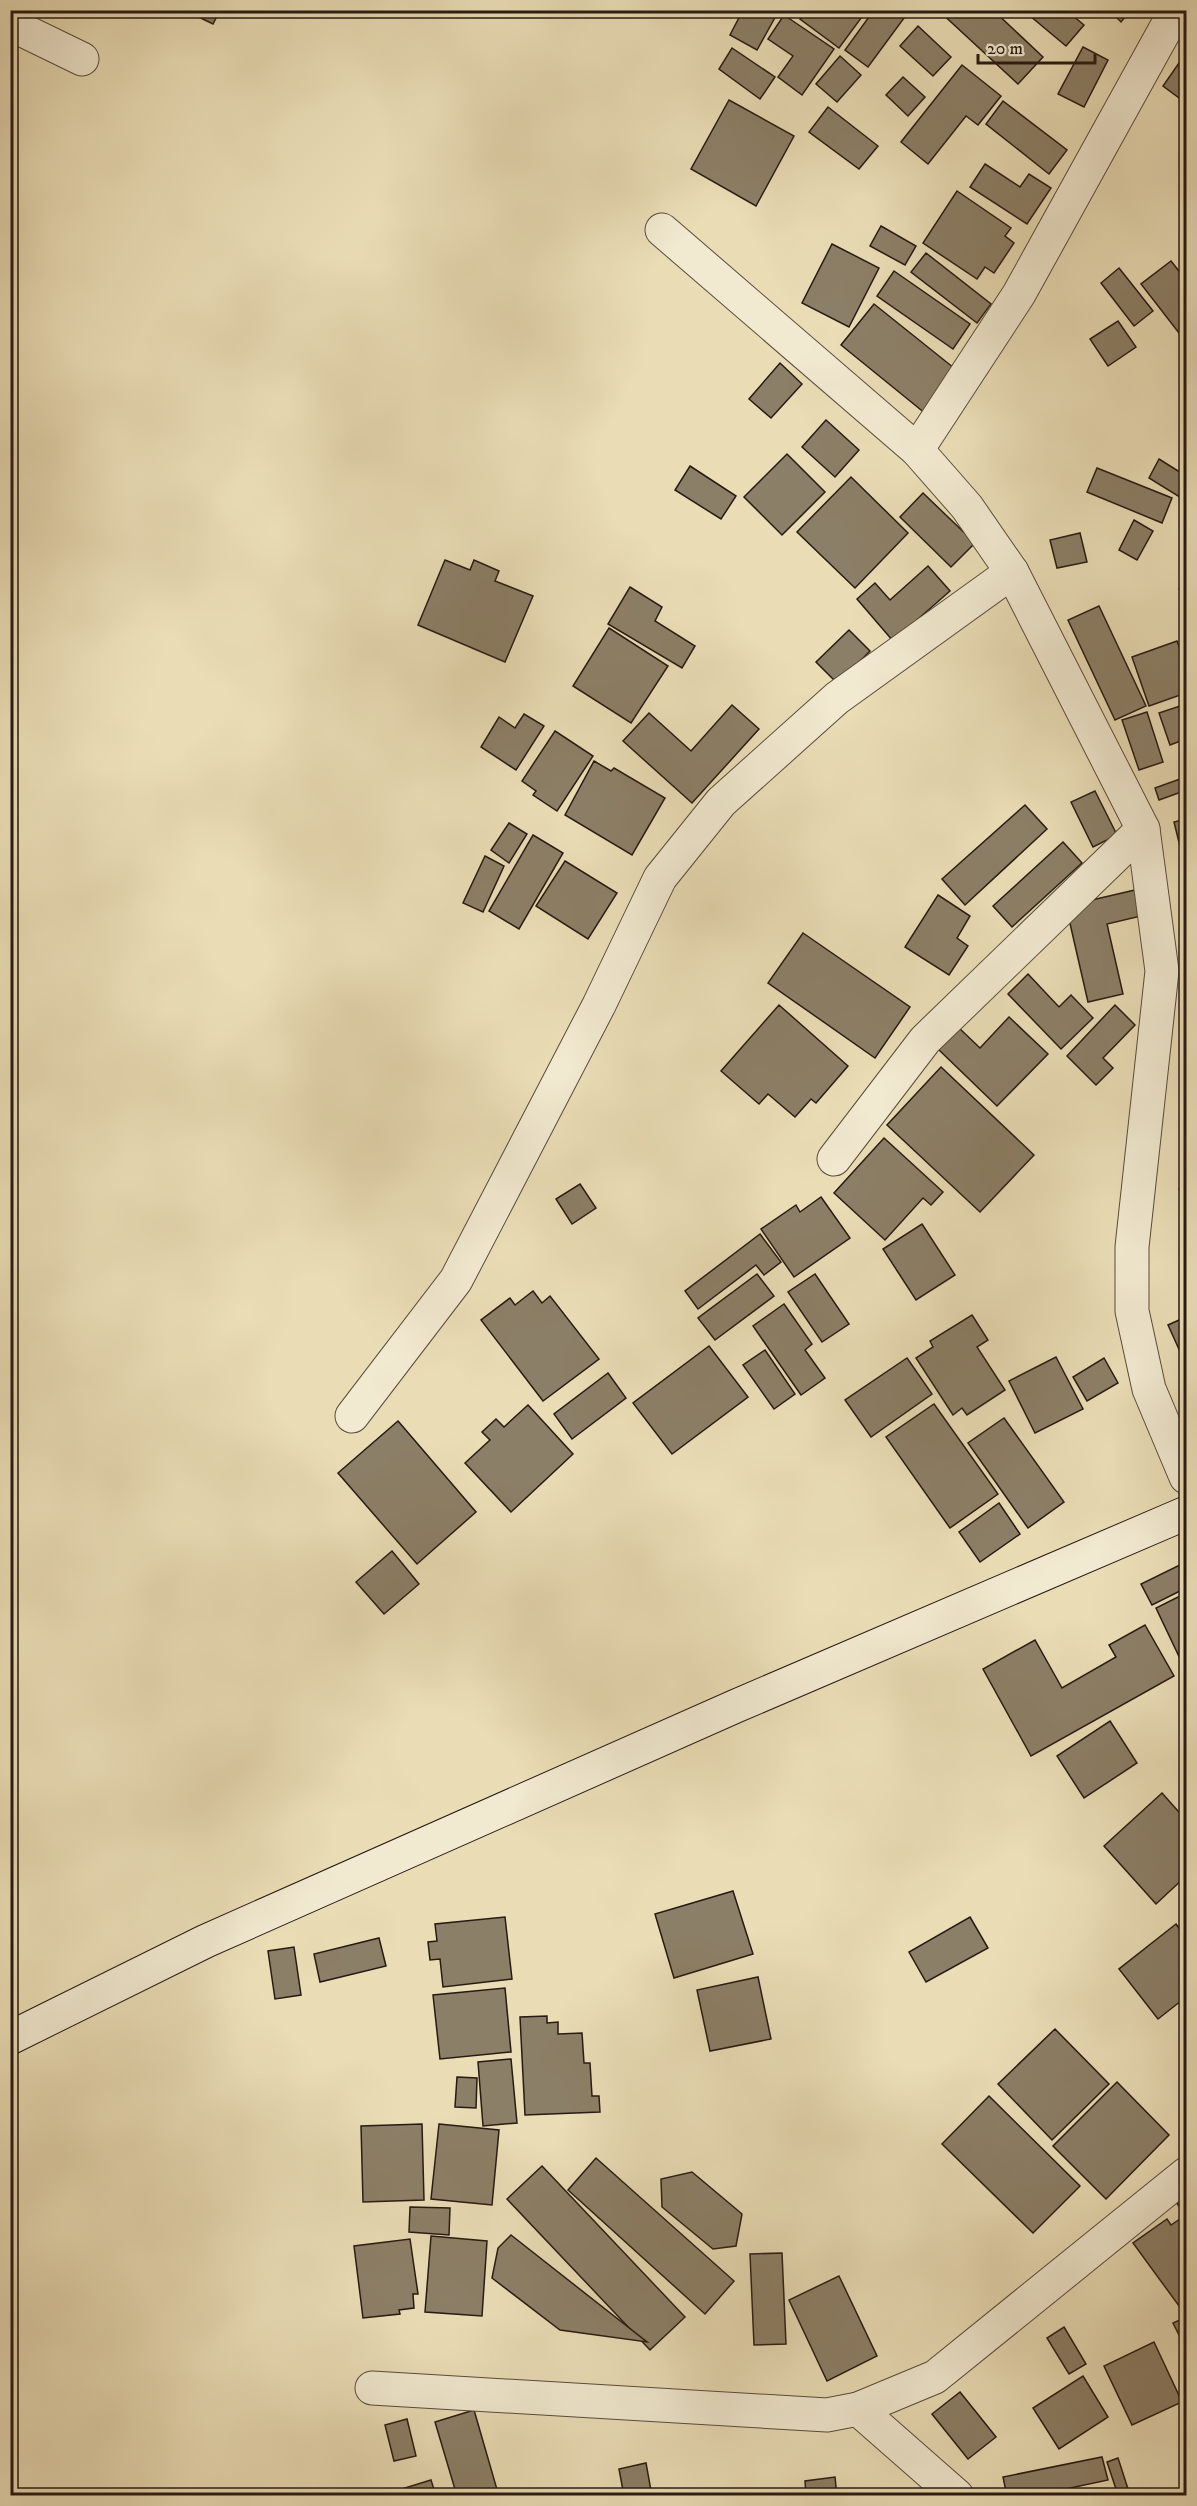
<svg xmlns="http://www.w3.org/2000/svg" width="1197" height="2506" font-family="'IM FELL DW Pica',serif">
<rect width="100%" height="100%" fill="#eaddb6"/>
<filter id="stains"><feTurbulence type="fractalNoise" baseFrequency=".00333" numOctaves="4"/><feColorMatrix values="0 0 0 0 .2 0 0 0 0 .09 0 0 0 0 .02 0 0 0 .5 -.17"/></filter>
<radialGradient id="worn" r=".72"><stop offset=".6" stop-color="#630" stop-opacity="0"/><stop offset="1" stop-color="#630" stop-opacity=".3"/></radialGradient>
<g fill="#8c7f67" stroke="#271a12" stroke-width="1.5">
<path d="M 184,10 L 220,10 L 213,24 Z"/>
<path d="M 743,10 L 771,10 L 777,14 L 757,50 L 730,35 Z"/>
<path d="M 807,10 L 867,10 L 839,48 L 800,19 Z"/>
<path d="M 874,10 L 901,10 L 907,14 L 868,67 L 845,50 Z"/>
<path d="M 938,10 L 993,10 L 1043,57 L 1018,84 Z"/>
<path d="M 1023,10 L 1066,10 L 1084,25 L 1066,46 Z"/>
<path d="M 1109,10 L 1131,10 L 1121,22 Z"/>
<path d="M 784,15 L 834,49 L 802,95 L 778,77 L 793,56 L 768,39 Z"/>
<path d="M 918,26 L 951,57 L 933,76 L 900,46 Z"/>
<path d="M 1083,47 L 1108,60 L 1084,107 L 1058,94 Z"/>
<path d="M 732,48 L 775,77 L 760,99 L 719,69 Z"/>
<path d="M 1186,53 L 1186,103 L 1163,86 Z"/>
<path d="M 840,56 L 861,75 L 837,102 L 816,84 Z"/>
<path d="M 962,65 L 1001,96 L 978,125 L 966,116 L 928,164 L 901,142 Z"/>
<path d="M 903,77 L 925,97 L 908,116 L 886,95 Z"/>
<path d="M 729,100 L 794,136 L 756,206 L 691,169 Z"/>
<path d="M 1003,101 L 1067,150 L 1049,174 L 986,124 Z"/>
<path d="M 828,107 L 878,146 L 859,169 L 809,132 Z"/>
<path d="M 985,164 L 1020,187 L 1029,174 L 1051,188 L 1027,224 L 970,187 Z"/>
<path d="M 957,191 L 1011,228 L 1005,236 L 1014,243 L 994,273 L 985,267 L 977,279 L 923,243 Z"/>
<path d="M 881,226 L 916,246 L 905,265 L 870,246 Z"/>
<path d="M 832,244 L 879,268 L 849,327 L 802,303 Z"/>
<path d="M 926,253 L 991,304 L 977,323 L 911,272 Z"/>
<path d="M 1171,261 L 1186,280 L 1186,342 L 1141,284 Z"/>
<path d="M 1119,268 L 1153,311 L 1134,326 L 1101,283 Z"/>
<path d="M 894,271 L 970,324 L 953,349 L 877,296 Z"/>
<path d="M 874,304 L 959,372 L 926,414 L 841,345 Z"/>
<path d="M 1118,321 L 1136,347 L 1108,366 L 1090,339 Z"/>
<path d="M 780,363 L 802,384 L 771,418 L 749,399 Z"/>
<path d="M 826,420 L 859,450 L 835,477 L 802,447 Z"/>
<path d="M 787,454 L 825,492 L 782,535 L 744,497 Z"/>
<path d="M 1159,459 L 1186,476 L 1186,501 L 1149,478 Z"/>
<path d="M 690,466 L 736,496 L 721,519 L 675,490 Z"/>
<path d="M 1097,468 L 1172,498 L 1162,523 L 1087,492 Z"/>
<path d="M 851,477 L 908,533 L 855,588 L 797,532 Z"/>
<path d="M 923,493 L 975,543 L 951,567 L 900,517 Z"/>
<path d="M 1134,520 L 1153,531 L 1137,560 L 1119,550 Z"/>
<path d="M 1080,533 L 1087,562 L 1057,568 L 1050,540 Z"/>
<path d="M 445,560 L 470,570 L 474,560 L 499,571 L 495,581 L 533,596 L 505,662 L 418,625 Z"/>
<path d="M 928,566 L 950,591 L 893,641 L 857,599 L 875,583 L 890,600 Z"/>
<path d="M 1186,576 L 1186,593 L 1179,589 Z"/>
<path d="M 630,587 L 662,607 L 655,621 L 695,646 L 682,668 L 608,624 Z"/>
<path d="M 1099,606 L 1146,706 L 1115,720 L 1068,620 Z"/>
<path d="M 609,628 L 668,666 L 631,723 L 573,686 Z"/>
<path d="M 849,630 L 870,651 L 838,684 L 816,662 Z"/>
<path d="M 1177,641 L 1186,665 L 1186,693 L 1149,706 L 1132,657 Z"/>
<path d="M 1186,704 L 1186,739 L 1170,745 L 1159,713 Z"/>
<path d="M 732,705 L 759,729 L 692,803 L 623,741 L 649,713 L 691,751 Z"/>
<path d="M 1147,712 L 1163,762 L 1139,770 L 1122,720 Z"/>
<path d="M 524,714 L 544,726 L 516,770 L 481,747 L 499,717 L 515,728 Z"/>
<path d="M 555,731 L 593,756 L 557,811 L 533,795 L 536,791 L 522,781 Z"/>
<path d="M 594,761 L 611,771 L 614,768 L 665,798 L 632,855 L 565,815 Z"/>
<path d="M 1180,779 L 1184,791 L 1159,800 L 1155,788 Z"/>
<path d="M 1095,791 L 1117,835 L 1093,847 L 1071,802 Z"/>
<path d="M 1025,805 L 1047,829 L 965,905 L 942,879 Z"/>
<path d="M 1186,819 L 1186,871 L 1174,822 Z"/>
<path d="M 509,823 L 527,834 L 509,863 L 491,850 Z"/>
<path d="M 533,835 L 563,853 L 519,929 L 489,911 Z"/>
<path d="M 1063,842 L 1082,863 L 1012,927 L 993,906 Z"/>
<path d="M 485,856 L 504,866 L 483,912 L 463,903 Z"/>
<path d="M 565,861 L 617,893 L 588,939 L 536,906 Z"/>
<path d="M 1135,890 L 1141,916 L 1107,924 L 1123,994 L 1088,1002 L 1066,906 Z"/>
<path d="M 938,895 L 970,916 L 957,938 L 968,946 L 949,975 L 905,947 Z"/>
<path d="M 803,933 L 910,1007 L 875,1058 L 768,983 Z"/>
<path d="M 1028,974 L 1059,1007 L 1071,995 L 1093,1018 L 1061,1049 L 1008,994 Z"/>
<path d="M 779,1005 L 848,1066 L 816,1103 L 811,1099 L 795,1117 L 768,1094 L 759,1104 L 721,1071 Z"/>
<path d="M 1115,1005 L 1135,1025 L 1103,1058 L 1113,1068 L 1096,1085 L 1067,1056 Z"/>
<path d="M 1009,1017 L 1048,1054 L 997,1106 L 938,1049 L 958,1027 L 980,1048 Z"/>
<path d="M 941,1067 L 1034,1155 L 980,1212 L 887,1125 Z"/>
<path d="M 884,1138 L 943,1192 L 931,1205 L 923,1198 L 885,1240 L 834,1193 Z"/>
<path d="M 580,1184 L 596,1208 L 572,1224 L 556,1199 Z"/>
<path d="M 1186,1186 L 1186,1206 L 1179,1189 Z"/>
<path d="M 821,1197 L 850,1238 L 794,1277 L 761,1229 L 796,1205 L 800,1212 Z"/>
<path d="M 922,1224 L 955,1275 L 916,1300 L 883,1249 Z"/>
<path d="M 760,1234 L 781,1262 L 764,1275 L 756,1265 L 698,1309 L 685,1291 Z"/>
<path d="M 757,1274 L 774,1296 L 715,1340 L 698,1318 Z"/>
<path d="M 815,1274 L 849,1324 L 822,1342 L 788,1292 Z"/>
<path d="M 533,1291 L 542,1303 L 550,1296 L 599,1359 L 543,1401 L 481,1320 L 510,1298 L 515,1305 Z"/>
<path d="M 784,1304 L 812,1344 L 805,1350 L 825,1378 L 801,1395 L 753,1326 Z"/>
<path d="M 972,1315 L 988,1340 L 977,1347 L 1005,1390 L 967,1415 L 962,1408 L 953,1415 L 916,1358 L 933,1347 L 930,1341 Z"/>
<path d="M 1186,1317 L 1186,1354 L 1182,1356 L 1168,1325 Z"/>
<path d="M 709,1346 L 748,1397 L 672,1454 L 633,1403 Z"/>
<path d="M 765,1350 L 795,1394 L 774,1409 L 743,1365 Z"/>
<path d="M 1056,1357 L 1083,1409 L 1035,1433 L 1009,1381 Z"/>
<path d="M 907,1358 L 932,1394 L 871,1437 L 845,1400 Z"/>
<path d="M 1104,1358 L 1118,1383 L 1087,1401 L 1073,1377 Z"/>
<path d="M 608,1373 L 626,1398 L 572,1439 L 554,1414 Z"/>
<path d="M 934,1404 L 998,1494 L 950,1528 L 886,1437 Z"/>
<path d="M 528,1405 L 573,1454 L 511,1512 L 465,1463 L 490,1440 L 482,1432 L 496,1419 L 504,1427 Z"/>
<path d="M 1004,1418 L 1064,1502 L 1028,1528 L 968,1443 Z"/>
<path d="M 398,1421 L 476,1512 L 417,1564 L 338,1473 Z"/>
<path d="M 999,1503 L 1020,1534 L 980,1562 L 959,1532 Z"/>
<path d="M 392,1551 L 419,1584 L 384,1614 L 356,1582 Z"/>
<path d="M 1186,1562 L 1186,1588 L 1152,1605 L 1141,1584 Z"/>
<path d="M 1186,1593 L 1186,1666 L 1184,1667 L 1156,1608 Z"/>
<path d="M 1145,1625 L 1174,1676 L 1031,1756 L 983,1669 L 1035,1640 L 1062,1688 L 1116,1657 L 1109,1645 Z"/>
<path d="M 1110,1721 L 1137,1763 L 1084,1798 L 1057,1756 Z"/>
<path d="M 1162,1793 L 1186,1820 L 1186,1876 L 1156,1904 L 1104,1846 Z"/>
<path d="M 733,1891 L 753,1954 L 674,1978 L 655,1914 Z"/>
<path d="M 505,1917 L 512,1979 L 443,1987 L 440,1959 L 430,1960 L 428,1942 L 437,1941 L 435,1924 Z"/>
<path d="M 970,1917 L 988,1948 L 926,1982 L 909,1952 Z"/>
<path d="M 1176,1924 L 1186,1938 L 1186,1997 L 1158,2019 L 1119,1969 Z"/>
<path d="M 379,1938 L 386,1966 L 320,1982 L 314,1954 Z"/>
<path d="M 294,1947 L 301,1995 L 275,1999 L 268,1951 Z"/>
<path d="M 758,1977 L 771,2039 L 710,2051 L 697,1990 Z"/>
<path d="M 505,1988 L 511,2052 L 440,2059 L 433,1995 Z"/>
<path d="M 547,2016 L 547,2023 L 558,2022 L 558,2034 L 582,2033 L 584,2063 L 590,2063 L 592,2096 L 599,2096 L 600,2112 L 525,2115 L 520,2017 Z"/>
<path d="M 1055,2029 L 1109,2084 L 1052,2140 L 998,2084 Z"/>
<path d="M 511,2059 L 517,2123 L 483,2126 L 478,2062 Z"/>
<path d="M 457,2077 L 477,2078 L 476,2108 L 455,2107 Z"/>
<path d="M 1117,2082 L 1169,2135 L 1106,2199 L 1053,2146 Z"/>
<path d="M 989,2096 L 1080,2186 L 1033,2233 L 942,2144 Z"/>
<path d="M 422,2124 L 424,2200 L 363,2202 L 361,2126 Z"/>
<path d="M 439,2124 L 499,2130 L 492,2205 L 431,2199 Z"/>
<path d="M 596,2158 L 734,2281 L 705,2314 L 568,2190 Z"/>
<path d="M 542,2166 L 685,2317 L 650,2350 L 507,2199 Z"/>
<path d="M 692,2172 L 742,2214 L 736,2246 L 713,2249 L 662,2207 L 661,2179 Z"/>
<path d="M 1186,2193 L 1186,2216 L 1176,2202 Z"/>
<path d="M 410,2207 L 450,2208 L 449,2235 L 409,2232 Z"/>
<path d="M 1167,2219 L 1171,2225 L 1180,2219 L 1186,2227 L 1186,2307 L 1182,2310 L 1133,2243 Z"/>
<path d="M 511,2235 L 647,2342 L 560,2330 L 492,2278 L 498,2248 Z"/>
<path d="M 431,2236 L 487,2241 L 482,2316 L 425,2312 Z"/>
<path d="M 410,2239 L 418,2294 L 413,2294 L 414,2308 L 399,2310 L 400,2314 L 363,2318 L 354,2246 Z"/>
<path d="M 782,2253 L 786,2344 L 754,2345 L 750,2254 Z"/>
<path d="M 839,2276 L 877,2356 L 827,2381 L 789,2300 Z"/>
<path d="M 1186,2317 L 1186,2349 L 1173,2323 Z"/>
<path d="M 1064,2327 L 1086,2364 L 1069,2374 L 1047,2338 Z"/>
<path d="M 1154,2342 L 1182,2402 L 1132,2425 L 1104,2366 Z"/>
<path d="M 1083,2376 L 1108,2417 L 1059,2449 L 1033,2408 Z"/>
<path d="M 960,2392 L 996,2437 L 968,2459 L 932,2414 Z"/>
<path d="M 474,2410 L 498,2493 L 488,2496 L 457,2496 L 435,2422 Z"/>
<path d="M 407,2419 L 416,2456 L 394,2461 L 385,2425 Z"/>
<path d="M 1102,2457 L 1108,2480 L 1033,2496 L 1007,2496 L 1003,2477 Z"/>
<path d="M 1118,2458 L 1129,2492 L 1118,2495 L 1107,2462 Z"/>
<path d="M 646,2463 L 652,2496 L 624,2496 L 619,2469 Z"/>
<path d="M 835,2477 L 837,2496 L 806,2496 L 805,2481 Z"/>
<path d="M 431,2480 L 436,2496 L 396,2496 L 395,2491 Z"/>
<path d="M 789,2489 L 790,2496 L 750,2496 Z"/>
<path d="M 1102,2489 L 1103,2496 L 1074,2496 L 1092,2491 Z"/>
</g>
<g fill="none" stroke-linecap="round" stroke-linejoin="round">
<g stroke="#584b3b" stroke-width="35">
<g id="street">
<path d="M 10,24 L 82,59"/>
<path d="M 662,230 L 917,450 L 967,507 L 1012,572 L 1143,829 L 1162,971 L 1132,1247 L 1132,1311 L 1149,1389 L 1186,1477"/>
<path d="M 917,450 L 1019,294 L 1176,10"/>
<path d="M 834,1159 L 925,1040 L 1143,829"/>
<path d="M 352,1416 L 456,1280 L 599,1005 L 660,878 L 721,802 L 837,698 L 1012,572"/>
<path d="M 372,2388 L 827,2415 L 858,2409 L 935,2377 L 1186,2174"/>
<path d="M 858,2409 L 957,2496"/>
</g>
</g>
<g stroke="#271a12" stroke-width="35">
<path id="secondary" d="M 10,2038 L 206,1941 L 736,1706 L 1186,1513"/>
</g>
<use href="#street" stroke="#f1e9d0" stroke-width="33"/>
<use href="#secondary" stroke="#f1e9d0" stroke-width="33"/>
</g>
<rect width="1197" height="2506" fill="none" stroke="#eaddb6" stroke-width="36"/>
<rect x="12" y="12" width="1173" height="2482" fill="none" stroke="#271a12" stroke-width="3"/>
<rect x="18" y="18" width="1161" height="2470" fill="none" stroke="#271a12" stroke-width="1.5"/>
<path d="M978 54v9h117v-9" fill="none" stroke="#271a12" stroke-width="3"/>
<text x="987" y="54" font-size="18" fill="#271a12" stroke="#f1e9d0" stroke-width="4.5" paint-order="stroke">20 m</text>
<rect width="100%" height="100%" filter="url(#stains)"/>
<rect width="100%" height="100%" fill="url(#worn)"/>
</svg>
